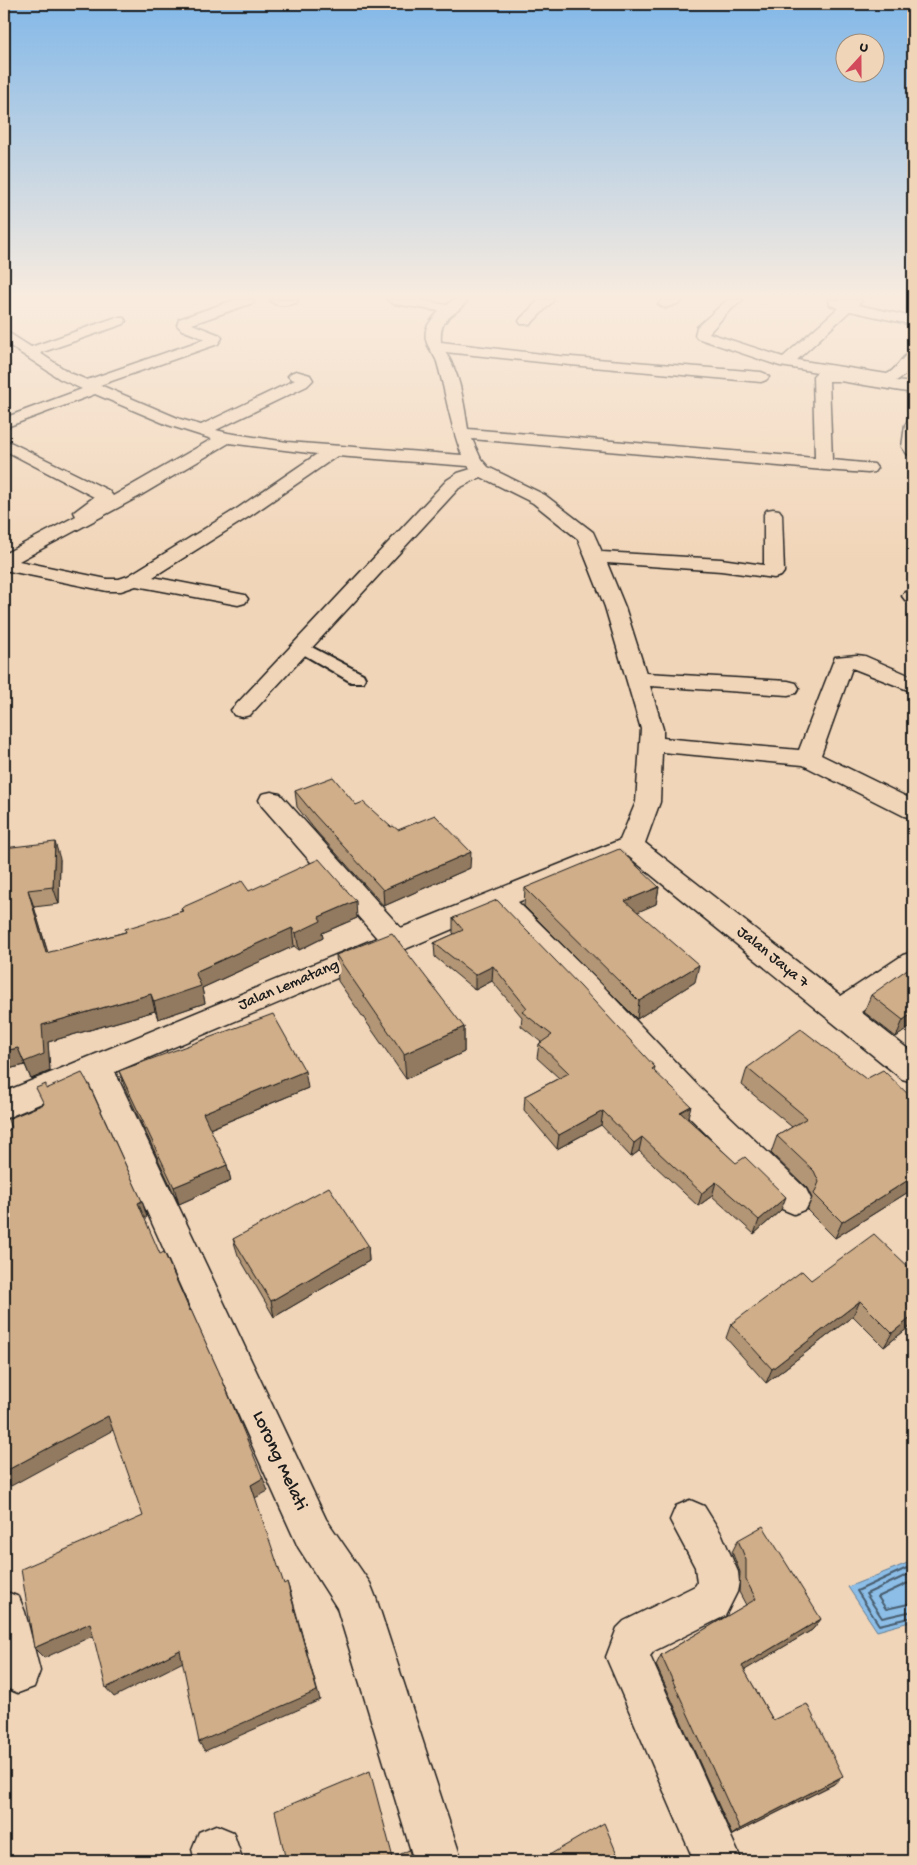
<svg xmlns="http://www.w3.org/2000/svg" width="917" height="1865" font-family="'Gochi Hand',sans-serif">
<rect width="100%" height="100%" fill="#f1d5b8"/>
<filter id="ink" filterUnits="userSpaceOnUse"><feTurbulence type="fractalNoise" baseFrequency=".02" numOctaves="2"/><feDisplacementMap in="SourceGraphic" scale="10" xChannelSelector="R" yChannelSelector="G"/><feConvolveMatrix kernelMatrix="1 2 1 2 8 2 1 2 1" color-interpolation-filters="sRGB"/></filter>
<g filter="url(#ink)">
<path fill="#8cbee8" stroke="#5f7d96" d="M 910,1562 L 913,1568 L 913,1621 L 877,1631 L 848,1587 Z"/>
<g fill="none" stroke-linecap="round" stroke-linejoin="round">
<g stroke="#495d6e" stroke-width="2">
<path d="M 913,1569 L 907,1568 L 857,1591 L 879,1625 L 913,1617"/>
<path d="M 913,1575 L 907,1575 L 866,1594 L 882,1618 L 913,1611"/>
<path d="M 913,1583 L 908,1583 L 878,1597 L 886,1609 L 913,1603"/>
</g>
<g stroke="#1c1c1c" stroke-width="4">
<path id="service" d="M 302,642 L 363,674 L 365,678 L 363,682 L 351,682 L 296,650 L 294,647 L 296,644 Z"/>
</g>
<g stroke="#1c1c1c" stroke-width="3">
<g id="minor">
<path d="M 234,300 L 255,300 L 253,303 L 192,324 L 220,335 L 222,338 L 218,344 L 100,385 L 180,419 L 201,425 L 295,380 L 291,379 L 288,376 L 291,373 L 296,371 L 310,375 L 313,380 L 307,386 L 216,430 L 228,433 L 287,442 L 462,455 C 450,425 446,393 437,362 C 433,351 423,344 426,330 C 427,324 435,316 439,311 L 394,304 L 387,300 L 420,300 L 447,305 L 453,300 L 468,300 C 454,318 439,316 441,342 L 559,356 L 761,372 L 766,374 L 769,377 L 766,380 L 761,382 L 559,364 L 445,352 C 460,372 464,404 468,429 L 815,458 L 813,376 L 817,372 L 780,366 L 697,338 L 695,335 L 697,327 L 727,300 L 743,300 L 728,312 L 709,333 L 783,357 L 838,308 L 830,305 L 829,300 L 862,300 L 858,305 L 913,317 L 913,325 L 850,311 L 797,360 L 887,374 C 898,369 902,354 913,352 L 913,366 L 905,375 L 896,381 L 913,383 L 913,393 L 840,381 L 829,381 L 832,460 L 874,464 L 877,468 L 874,472 L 868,473 L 824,470 L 472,439 L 481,459 L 488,467 L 545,495 L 593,532 L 602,552 L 721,559 L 764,565 L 764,514 L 767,510 L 773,509 L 779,510 L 782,514 L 784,572 L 781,576 L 774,578 L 721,571 L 607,563 L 625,607 L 646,673 L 788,681 L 796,683 L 799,688 L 796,693 L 788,695 L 650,686 L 663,729 L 663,738 L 799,750 L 835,657 L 857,655 L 865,656 L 913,677 L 913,692 L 852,668 L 821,755 L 913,800 L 913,818 L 904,816 L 803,765 L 662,752 L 660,802 L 645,843 L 841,996 L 903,955 L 913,952 L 913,976 L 861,1012 L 913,1053 L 913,1082 L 902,1079 L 628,856 L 518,902 L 601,984 L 700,1088 L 806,1189 L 811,1199 L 806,1209 L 794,1214 L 782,1209 L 678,1106 L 581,1000 L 495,911 L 115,1072 L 326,1519 L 370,1583 L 376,1598 L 462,1861 L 414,1861 L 337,1608 L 298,1547 L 89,1083 L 4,1119 L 4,1092 L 377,938 L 262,806 L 259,800 L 262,794 L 271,792 L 280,794 L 401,928 L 620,840 L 636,802 L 641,729 L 605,607 L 578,539 L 533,503 L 481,477 L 459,488 L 250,715 L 242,717 L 234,715 L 231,710 L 447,480 L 458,473 L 471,469 L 468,466 L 337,456 L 250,516 L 153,577 L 245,595 L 248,599 L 245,603 L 238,605 L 136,586 L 121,591 L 107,591 L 4,570 L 4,554 L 76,516 L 74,512 L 94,497 L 4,450 L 4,439 L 108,490 L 113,496 L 212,439 L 168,425 L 95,394 L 4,428 L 4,418 L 82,389 L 60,379 L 4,342 L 4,332 L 9,333 L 31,347 L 114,318 L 124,318 L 126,321 L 124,324 L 40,353 L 70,373 L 87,380 L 205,339 L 182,330 L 177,325 L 179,319 ZM 229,443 L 317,454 L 238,508 L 128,576 L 119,579 L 107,579 L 19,561 L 138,497 Z"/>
<path d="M 270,300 L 298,300 L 296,303 C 287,305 277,308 270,300 Z"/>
<path d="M 539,300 L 554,300 L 531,324 L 521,324 L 519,321 L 521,318 Z"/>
<path d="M 662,300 L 682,300 L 680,303 L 665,308 L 658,304 Z"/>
<path d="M 913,420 L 913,455 L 907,454 L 902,447 L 905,425 L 907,422 Z"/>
<path d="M 913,590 L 913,602 L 905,600 L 902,596 L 905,592 Z"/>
<path d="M 690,1500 L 704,1506 L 722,1535 L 738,1572 L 739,1582 L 737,1592 L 725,1616 L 654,1651 L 650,1656 L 742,1861 L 694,1861 L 606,1657 L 617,1628 L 624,1621 L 695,1586 L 697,1583 L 695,1567 L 670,1520 L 676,1506 Z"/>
<path d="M 4,1591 L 19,1597 L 25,1612 L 40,1671 L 34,1687 L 18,1693 L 4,1687 Z"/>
<path d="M 216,1825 L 233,1832 L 243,1861 L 195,1861 L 192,1849 L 199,1832 Z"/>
</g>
</g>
<use href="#service" fill="#f1d5b8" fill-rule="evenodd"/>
<use href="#minor" fill="#f1d5b8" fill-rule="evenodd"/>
</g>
<g fill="#b39676" stroke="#1c1c1c">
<path d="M 295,791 L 356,805 L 391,827 L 470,868 L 384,906 L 315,830 L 297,807 Z"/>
<path d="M 4,848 L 60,859 L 59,904 L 34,907 L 48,953 L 125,932 L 182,911 L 181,908 L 249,891 L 357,918 L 322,933 L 323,938 L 299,950 L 294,946 L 202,988 L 205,1003 L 158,1019 L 155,1011 L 48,1042 L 50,1071 L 31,1079 L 25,1065 L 4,1070 Z"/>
<path d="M 659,887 L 656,904 L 637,912 L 695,982 L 637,1019 L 524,906 L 525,888 Z"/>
<path d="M 453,918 L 655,1067 L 654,1071 L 688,1119 L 781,1210 L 754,1234 L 712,1196 L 698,1206 L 639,1151 L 631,1157 L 601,1125 L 557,1149 L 524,1110 L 525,1096 L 559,1078 L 537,1058 L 539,1044 L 541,1042 L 521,1026 L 522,1017 L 492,981 L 475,990 L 435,957 L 434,943 L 454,934 L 453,933 Z"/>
<path d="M 336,955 L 464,1027 L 464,1052 L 406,1079 L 338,981 Z"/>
<path d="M 871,995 L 913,1025 L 896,1037 L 864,1012 Z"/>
<path d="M 747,1068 L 866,1079 L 913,1099 L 913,1189 L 835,1238 L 807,1210 L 812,1198 L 807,1188 L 771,1153 L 777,1136 L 792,1127 L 742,1085 Z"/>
<path d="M 119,1071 L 308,1088 L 210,1129 L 227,1165 L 231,1181 L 179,1204 L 125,1088 Z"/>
<path d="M 233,1239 L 368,1245 L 369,1261 L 274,1317 L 238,1255 Z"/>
<path d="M 913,1271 L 913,1324 L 884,1347 L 853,1316 L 766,1383 L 726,1338 L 731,1324 L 811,1280 Z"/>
<path d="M 738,1540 L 821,1619 L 812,1630 L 744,1670 L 773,1720 L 834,1784 L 732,1835 L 656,1665 L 661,1655 L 746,1605 L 739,1592 L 740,1572 L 732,1552 Z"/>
</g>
<g fill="#927a60" stroke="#1c1c1c">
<path d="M 55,842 L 60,859 L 59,904 L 53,887 Z"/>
<path d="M 471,852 L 470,868 L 384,906 L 383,890 Z"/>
<path d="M 659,887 L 656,904 L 622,919 L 625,901 Z"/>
<path d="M 28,890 L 34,907 L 53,970 L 46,953 Z"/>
<path d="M 356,901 L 357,918 L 322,933 L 323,938 L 299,950 L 296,933 L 319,917 Z"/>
<path d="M 292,928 L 294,946 L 202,988 L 205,1003 L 158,1019 L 154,1002 L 195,972 Z"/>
<path d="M 699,965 L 695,982 L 637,1019 L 639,1001 Z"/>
<path d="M 493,966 L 492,981 L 475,990 L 475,975 Z"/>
<path d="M 151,994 L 155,1011 L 48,1042 L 50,1071 L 31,1079 L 24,1062 L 42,1025 Z"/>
<path d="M 913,1013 L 913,1025 L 896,1037 L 903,1020 Z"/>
<path d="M 464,1027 L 464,1052 L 406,1079 L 404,1054 Z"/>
<path d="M 18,1048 L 25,1065 L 4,1070 L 4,1051 Z"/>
<path d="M 305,1071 L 308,1088 L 207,1130 L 203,1113 Z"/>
<path d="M 691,1106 L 687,1120 L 680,1112 Z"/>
<path d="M 603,1111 L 601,1125 L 557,1149 L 559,1135 Z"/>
<path d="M 642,1137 L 639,1151 L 631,1157 L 634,1143 Z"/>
<path d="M 227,1165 L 231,1181 L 179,1204 L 174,1187 Z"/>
<path d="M 913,1177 L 913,1189 L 835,1238 L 842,1222 Z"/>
<path d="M 716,1182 L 712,1196 L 698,1206 L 702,1193 Z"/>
<path d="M 786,1197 L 781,1210 L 754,1234 L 759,1220 Z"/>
<path d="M 142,1201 L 147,1217 L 144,1219 L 138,1203 Z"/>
<path d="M 368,1245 L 369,1261 L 274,1317 L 271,1301 Z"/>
<path d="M 860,1301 L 853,1316 L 766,1383 L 772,1369 Z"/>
<path d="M 913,1316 L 913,1324 L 884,1347 L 892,1333 Z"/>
<path d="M 108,1416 L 115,1429 L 11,1486 L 4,1477 L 4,1472 Z"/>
<path d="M 263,1478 L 268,1491 L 255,1498 L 251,1485 Z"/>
<path d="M 287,1582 L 291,1594 L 320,1700 L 205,1751 L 199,1742 Z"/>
<path d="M 821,1619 L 812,1630 L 735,1676 L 742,1666 Z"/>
<path d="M 90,1623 L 99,1633 L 44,1658 L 34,1648 Z"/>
<path d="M 180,1650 L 187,1660 L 114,1697 L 106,1688 Z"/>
<path d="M 843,1776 L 834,1784 L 732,1835 L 740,1829 Z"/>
</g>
<g fill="#d0ae89" stroke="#1c1c1c">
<path d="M 333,777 L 356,805 L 363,802 L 391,827 L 393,826 L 398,830 L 435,815 L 471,852 L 383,890 L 314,814 L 295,791 Z"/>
<path d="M 55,842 L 53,887 L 28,890 L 46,953 L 126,932 L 125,929 L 183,911 L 181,908 L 242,881 L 249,891 L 319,859 L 356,901 L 319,917 L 321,921 L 296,933 L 292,928 L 195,972 L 201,986 L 154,1002 L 151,994 L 42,1025 L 44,1054 L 24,1062 L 18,1048 L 4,1051 L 4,848 Z"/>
<path d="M 619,849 L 659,887 L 625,901 L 699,965 L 639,1001 L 525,888 Z"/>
<path d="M 497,900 L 581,987 L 655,1067 L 652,1069 L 691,1106 L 680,1112 L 736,1163 L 745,1157 L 786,1197 L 759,1220 L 716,1182 L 702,1193 L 642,1137 L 634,1143 L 603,1111 L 559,1135 L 525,1096 L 569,1073 L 539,1044 L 552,1035 L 522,1012 L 527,1008 L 493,966 L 475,975 L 434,943 L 463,930 L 453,918 Z"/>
<path d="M 392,933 L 464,1027 L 404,1054 L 336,955 Z"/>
<path d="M 913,965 L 913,1013 L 903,1020 L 871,995 Z"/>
<path d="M 273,1014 L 305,1071 L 203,1113 L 227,1165 L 174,1187 L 119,1071 Z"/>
<path d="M 801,1029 L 866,1079 L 883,1070 L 913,1099 L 913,1177 L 842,1222 L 814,1194 L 819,1182 L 814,1171 L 777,1136 L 807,1118 L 747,1068 Z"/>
<path d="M 82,1073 L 88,1083 L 142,1201 L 138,1203 L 160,1254 L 164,1252 L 190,1311 L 191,1310 L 219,1372 L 263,1478 L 251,1485 L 284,1584 L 287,1582 L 317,1691 L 199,1742 L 180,1650 L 106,1688 L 90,1623 L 34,1648 L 21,1569 L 143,1516 L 108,1416 L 4,1472 L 4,1132 L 11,1129 L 8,1119 L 44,1104 L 36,1088 L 46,1084 L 46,1089 Z"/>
<path d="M 329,1187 L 368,1245 L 271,1301 L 233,1239 Z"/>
<path d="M 874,1234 L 913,1271 L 913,1316 L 892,1333 L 860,1301 L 772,1369 L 731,1324 L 802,1271 L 811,1280 Z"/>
<path d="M 763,1526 L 821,1619 L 742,1666 L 773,1720 L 807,1704 L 843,1776 L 740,1829 L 661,1655 L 756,1599 L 746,1580 L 746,1560 L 738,1540 Z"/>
<path d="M 370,1771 L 393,1858 L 409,1850 L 412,1861 L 286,1861 L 275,1811 Z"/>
<path d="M 604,1823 L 620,1861 L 539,1861 Z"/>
</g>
</g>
<linearGradient id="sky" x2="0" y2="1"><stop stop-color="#83b8e8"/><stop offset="0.53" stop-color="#f9ecdf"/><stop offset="1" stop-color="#f9ecdf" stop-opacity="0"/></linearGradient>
<rect width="917" height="561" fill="url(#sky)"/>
<g text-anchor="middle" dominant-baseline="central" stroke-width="5" stroke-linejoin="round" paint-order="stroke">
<g font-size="16" fill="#1c1c1c" stroke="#f1d5b8">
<text transform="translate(772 958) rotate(39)">Jalan Jaya 7</text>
<text transform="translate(289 986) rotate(-23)">Jalan Lematang</text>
</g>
<g font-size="19" fill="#1c1c1c" stroke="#f1d5b8">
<text transform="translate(279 1461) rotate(65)">Lorong Melati</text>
</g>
</g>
<rect width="917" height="1865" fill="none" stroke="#f1d5b8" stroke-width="20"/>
<rect x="10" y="10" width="897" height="1845" fill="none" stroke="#1c1c1c" stroke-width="2" filter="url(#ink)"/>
<g transform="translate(860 58) rotate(21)"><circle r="24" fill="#f1d5b8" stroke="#9c8b7a"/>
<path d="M0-4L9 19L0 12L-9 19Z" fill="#d1495b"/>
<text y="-8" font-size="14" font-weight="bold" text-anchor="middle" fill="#1c1c1c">U</text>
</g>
</svg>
